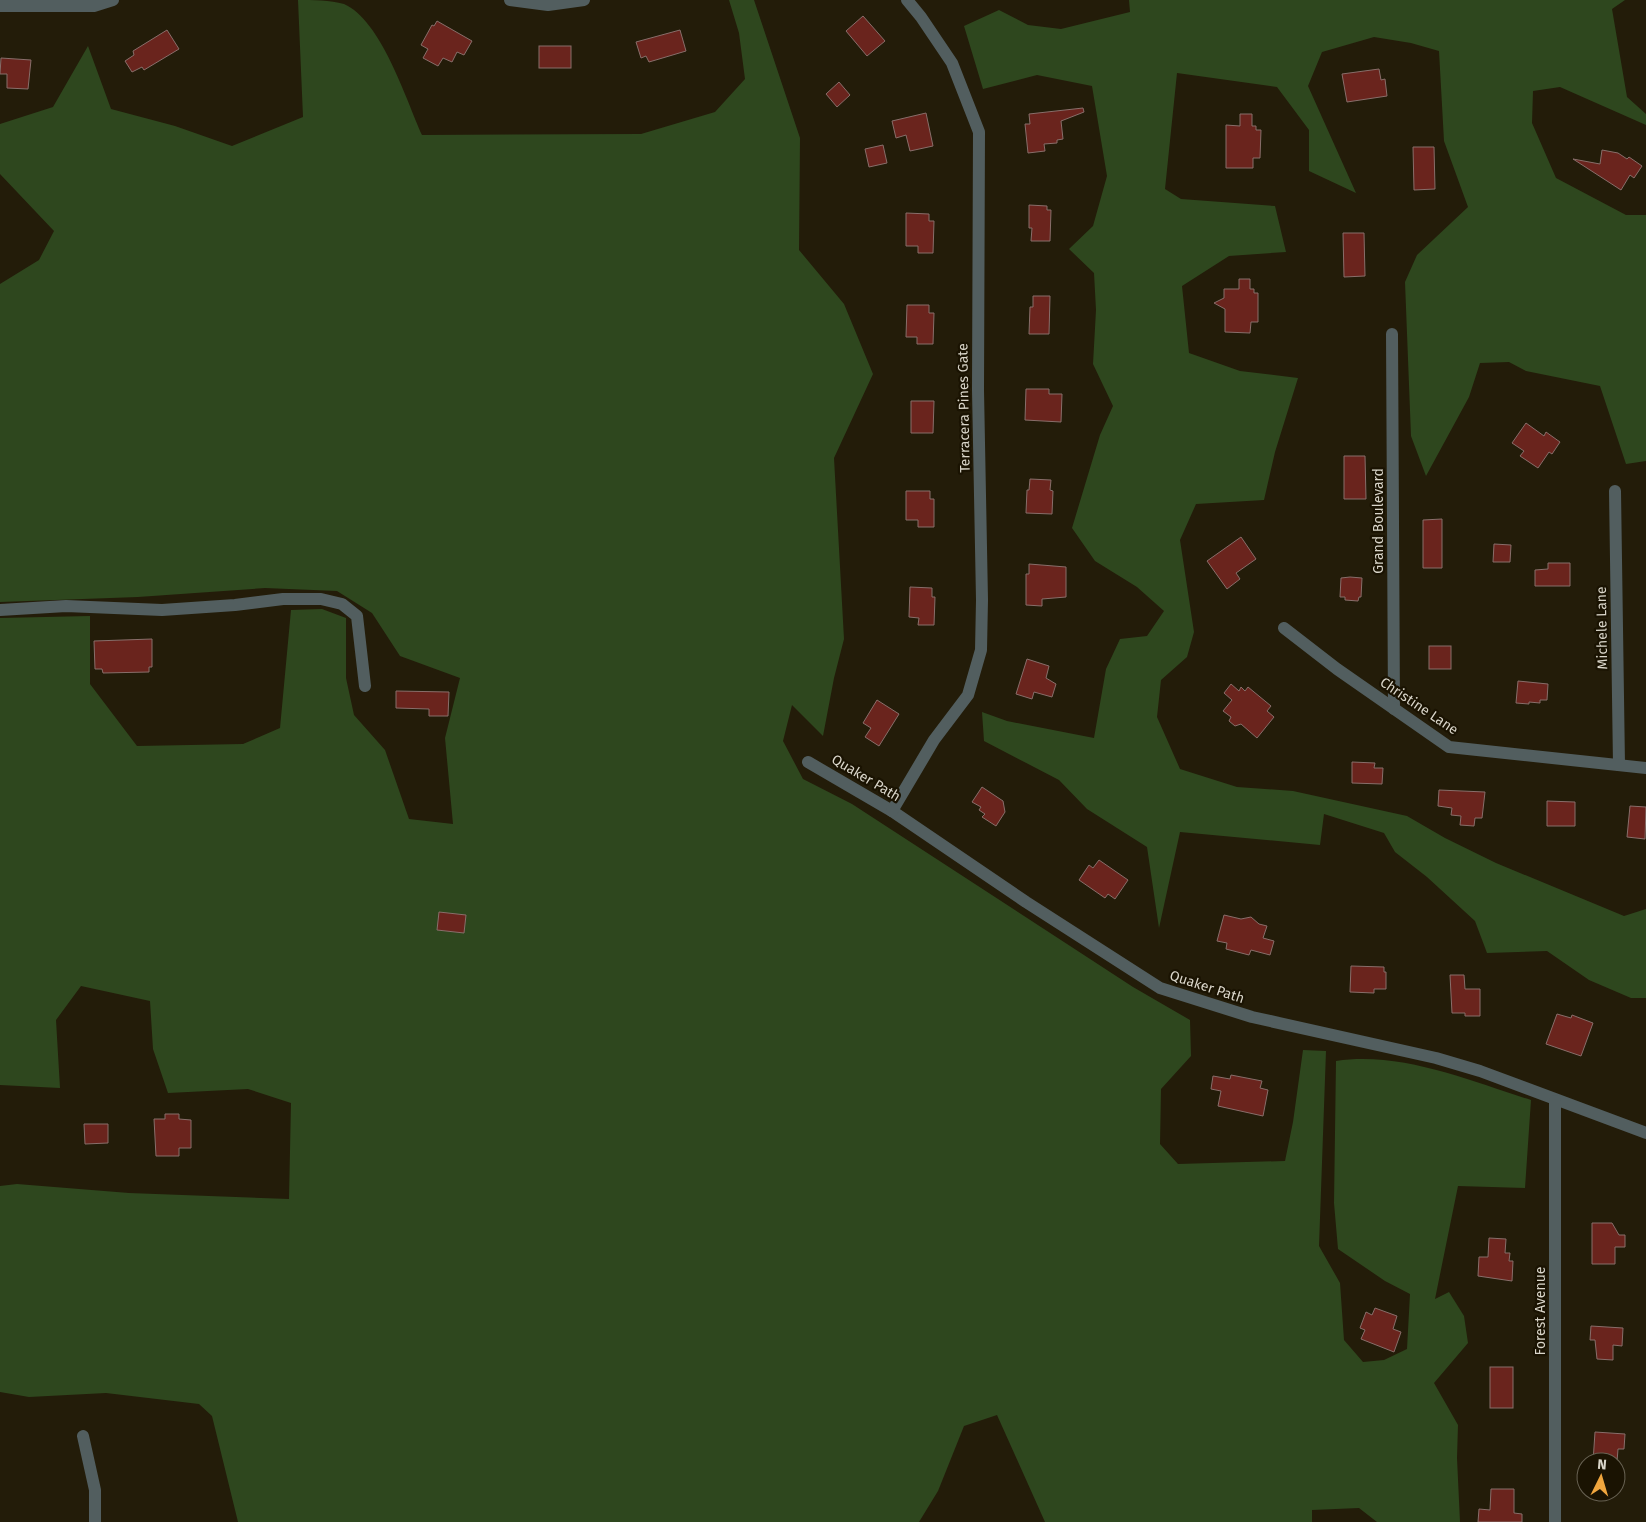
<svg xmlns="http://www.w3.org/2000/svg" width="1646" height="1522" font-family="'Fira Sans',sans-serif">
<rect width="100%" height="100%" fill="#231c09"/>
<g fill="#2e471e">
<path d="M 298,0 C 313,0 330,0 344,4 C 381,20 406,99 422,135 L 641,134 L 715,112 L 745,79 L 739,33 L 729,0 L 754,0 L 800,138 L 799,250 L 844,304 L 873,374 L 834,458 L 844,639 L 834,678 L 823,736 L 792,705 L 783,741 L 803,779 L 852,804 L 1133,987 L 1190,1020 L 1191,1056 L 1161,1089 L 1160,1144 L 1178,1164 L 1285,1161 L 1293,1122 L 1303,1050 L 1326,1051 L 1319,1246 L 1340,1283 L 1344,1340 L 1363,1362 L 1384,1360 L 1407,1349 L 1410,1294 L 1385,1281 L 1338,1249 L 1334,1203 L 1336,1061 C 1401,1051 1470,1081 1531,1100 L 1525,1188 L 1458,1186 L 1435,1299 L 1449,1292 L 1464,1316 L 1468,1343 L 1434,1383 L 1458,1425 L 1457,1458 L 1460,1522 L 1377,1522 L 1359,1508 L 1312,1510 L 1312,1522 L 1045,1522 L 997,1415 L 964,1426 L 938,1491 L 919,1522 L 238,1522 L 212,1416 L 199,1404 L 106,1393 L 29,1397 L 0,1392 L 0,1186 L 17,1184 L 129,1193 L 289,1199 L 291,1103 L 248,1089 L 168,1093 L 153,1049 L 150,1001 L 81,986 L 56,1020 L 60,1088 L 0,1085 L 0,618 L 90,616 L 90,684 L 137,746 L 243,744 L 280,728 L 291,610 L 322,609 L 346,618 L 346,678 L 354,715 L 385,750 L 409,819 L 453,824 L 445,738 L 460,678 L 400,656 L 372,613 L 337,591 L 265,588 L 138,597 L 0,602 L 0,284 L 39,260 L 54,231 L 0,174 L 0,124 L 53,107 L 88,46 L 111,109 L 175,126 L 232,146 L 303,117 Z"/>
<path d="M 1129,0 L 1625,0 L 1612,9 L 1627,97 L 1646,114 L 1646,125 L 1560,87 L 1533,91 L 1532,123 L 1556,178 L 1626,215 L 1646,215 L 1646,461 L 1626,464 L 1600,386 L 1526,371 L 1509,362 L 1480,363 L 1469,397 L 1426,476 L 1411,436 L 1405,282 L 1417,255 L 1468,207 L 1444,141 L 1439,51 L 1411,43 L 1374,37 L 1322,52 L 1308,86 L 1356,193 L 1309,171 L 1309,130 L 1277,87 L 1177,73 L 1165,189 L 1181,199 L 1275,206 L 1286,252 L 1229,256 L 1182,286 L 1189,353 L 1240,371 L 1298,378 L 1275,452 L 1264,500 L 1196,504 L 1180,540 L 1194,632 L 1187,657 L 1161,680 L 1157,717 L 1180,769 L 1237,787 L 1293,791 L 1407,816 L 1445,838 L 1496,863 L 1624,916 L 1646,909 L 1646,998 L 1631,998 L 1589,980 L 1547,951 L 1487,953 L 1475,921 L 1427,877 L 1395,852 L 1384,833 L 1324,814 L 1320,845 L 1180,832 L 1159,928 L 1147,847 L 1087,809 L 1059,780 L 984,741 L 982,712 L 1007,721 L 1094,738 L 1106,669 L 1120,639 L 1147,636 L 1164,611 L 1137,587 L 1095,561 L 1072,528 L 1100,435 L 1113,406 L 1093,364 L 1096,310 L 1094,273 L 1069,249 L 1093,226 L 1107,176 L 1092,86 L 1037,75 L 983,89 L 964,26 L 999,10 L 1028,25 L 1061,29 L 1130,12 Z"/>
</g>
<g fill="#6a241d" stroke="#886e6a">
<path d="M 863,16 L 885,41 L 867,56 L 846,31 Z"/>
<path d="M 437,21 L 472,41 L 464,55 L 457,52 L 452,62 L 443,58 L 438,66 L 423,58 L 428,49 L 421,45 L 432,25 L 434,26 Z"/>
<path d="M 167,30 L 179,49 L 144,70 L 142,67 L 132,72 L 125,61 L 134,55 L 133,51 Z"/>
<path d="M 680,30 L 686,51 L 649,62 L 646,56 L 641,58 L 636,42 Z"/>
<rect x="539" y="46" width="32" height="22"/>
<path d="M 1,58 L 31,60 L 28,89 L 7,88 L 7,74 L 0,74 Z"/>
<path d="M 1379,69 L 1381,80 L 1385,79 L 1387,96 L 1347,102 L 1342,74 Z"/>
<path d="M 839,82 L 850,95 L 837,107 L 826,94 Z"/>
<path d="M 1083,108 L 1084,112 L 1061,121 L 1063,139 L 1057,140 L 1057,143 L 1044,144 L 1045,151 L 1028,153 L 1025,124 L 1030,124 L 1029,114 Z"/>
<path d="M 926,113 L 933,146 L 910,151 L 906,135 L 896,138 L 892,121 Z"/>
<path d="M 1240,114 L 1252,114 L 1252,126 L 1256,126 L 1256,130 L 1261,130 L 1260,158 L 1253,158 L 1253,168 L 1226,168 L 1226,125 L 1240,126 Z"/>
<path d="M 883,145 L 887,163 L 869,167 L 865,149 Z"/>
<path d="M 1413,147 L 1434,147 L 1435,189 L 1414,190 Z"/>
<path d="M 1602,150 L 1618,153 L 1627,159 L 1629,157 L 1642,166 L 1634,178 L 1630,175 L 1621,190 L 1573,159 L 1600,164 Z"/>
<path d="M 1029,205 L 1047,206 L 1047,210 L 1051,210 L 1050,241 L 1031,241 L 1032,228 L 1029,228 Z"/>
<path d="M 906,213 L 929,214 L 929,221 L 934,221 L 933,253 L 918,253 L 918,246 L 906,246 Z"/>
<path d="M 1343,233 L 1364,233 L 1365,276 L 1344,277 Z"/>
<path d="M 1239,279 L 1250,279 L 1250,289 L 1254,289 L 1254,293 L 1258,293 L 1258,322 L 1251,322 L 1250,333 L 1225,332 L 1225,309 L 1214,303 L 1224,298 L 1224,289 L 1239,289 Z"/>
<path d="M 1033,296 L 1050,296 L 1049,334 L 1029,334 L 1030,307 L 1033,307 Z"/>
<path d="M 907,305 L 929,305 L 929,313 L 934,313 L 933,344 L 917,344 L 917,337 L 906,337 Z"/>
<path d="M 1026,389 L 1049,389 L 1049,394 L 1062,394 L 1061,422 L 1025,420 Z"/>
<path d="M 911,401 L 934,401 L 933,433 L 911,433 Z"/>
<path d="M 1526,423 L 1544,436 L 1546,432 L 1560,442 L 1552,454 L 1549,452 L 1538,468 L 1520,456 L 1524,451 L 1512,443 Z"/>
<path d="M 1344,456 L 1365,456 L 1366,499 L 1344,499 Z"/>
<path d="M 1030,479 L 1051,480 L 1050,490 L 1053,491 L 1052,514 L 1026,513 L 1027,490 L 1029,490 Z"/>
<path d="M 906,491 L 930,491 L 930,499 L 934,499 L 934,527 L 918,527 L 918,520 L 906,520 Z"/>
<path d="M 1442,519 L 1442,568 L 1423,568 L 1423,520 Z"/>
<path d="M 1241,537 L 1256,559 L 1236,573 L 1240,579 L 1227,589 L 1207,561 Z"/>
<path d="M 1494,544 L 1511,545 L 1510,562 L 1493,562 Z"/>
<path d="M 1548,563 L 1570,563 L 1570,586 L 1535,586 L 1535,570 L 1548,569 Z"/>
<path d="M 1029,564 L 1066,567 L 1066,597 L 1042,599 L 1042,606 L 1026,605 L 1026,574 L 1029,574 Z"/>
<path d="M 1350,577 L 1362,578 L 1361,597 L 1359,597 L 1358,601 L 1345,600 L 1345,597 L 1340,597 L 1341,578 Z"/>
<path d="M 910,587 L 932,588 L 932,597 L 935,597 L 934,625 L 918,625 L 919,618 L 909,617 Z"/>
<path d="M 152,639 L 152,667 L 149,667 L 149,672 L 103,673 L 102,669 L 95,669 L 94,641 Z"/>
<rect x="1429" y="646" width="22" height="23"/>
<path d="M 1027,659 L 1049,666 L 1046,678 L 1056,684 L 1052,697 L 1034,692 L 1032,699 L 1016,694 Z"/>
<path d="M 1518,681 L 1548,684 L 1547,700 L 1540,700 L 1540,703 L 1529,702 L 1529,704 L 1516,703 Z"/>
<path d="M 1231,684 L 1239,691 L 1241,687 L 1245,691 L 1248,687 L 1271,706 L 1267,711 L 1274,717 L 1257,738 L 1241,724 L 1235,726 L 1229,721 L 1231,717 L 1223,711 L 1232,700 L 1224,693 Z"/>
<path d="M 396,691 L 449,692 L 448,716 L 429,716 L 429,709 L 396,708 Z"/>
<path d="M 877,700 L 899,714 L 879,746 L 865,737 L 871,728 L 863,723 Z"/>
<path d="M 1352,762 L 1375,763 L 1374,768 L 1383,768 L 1382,784 L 1352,783 Z"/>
<path d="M 982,787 L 1003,801 L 1005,812 L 996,826 L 982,817 L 985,814 L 979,810 L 981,807 L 972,802 Z"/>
<path d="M 1439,790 L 1485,792 L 1482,818 L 1475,818 L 1474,826 L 1460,825 L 1461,816 L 1451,815 L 1452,808 L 1438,806 Z"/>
<path d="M 1547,801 L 1575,802 L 1575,826 L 1547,826 Z"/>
<path d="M 1630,806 L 1646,807 L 1645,839 L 1627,837 Z"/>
<path d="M 1099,860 L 1128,880 L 1115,899 L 1108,894 L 1105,898 L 1079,880 L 1089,865 L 1093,868 Z"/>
<path d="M 439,912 L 466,915 L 464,933 L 437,930 Z"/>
<path d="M 1224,915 L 1241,919 L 1251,917 L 1259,924 L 1267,926 L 1263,938 L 1274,941 L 1270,955 L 1251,950 L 1249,955 L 1226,949 L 1227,943 L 1217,941 Z"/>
<path d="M 1351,966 L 1384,967 L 1384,972 L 1386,972 L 1386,989 L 1374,989 L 1374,993 L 1350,992 Z"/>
<path d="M 1450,975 L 1464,975 L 1465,989 L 1480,989 L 1480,1016 L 1465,1016 L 1465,1013 L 1452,1013 Z"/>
<path d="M 1557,1014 L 1571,1018 L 1572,1015 L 1593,1023 L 1581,1056 L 1546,1044 Z"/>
<path d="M 1231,1075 L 1262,1081 L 1260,1088 L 1268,1090 L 1263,1116 L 1218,1106 L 1221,1091 L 1211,1089 L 1213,1076 L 1230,1079 Z"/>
<path d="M 165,1114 L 179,1114 L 179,1119 L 191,1120 L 191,1148 L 179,1148 L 179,1156 L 156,1156 L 154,1119 L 165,1119 Z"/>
<path d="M 84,1124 L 108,1124 L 108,1143 L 85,1144 Z"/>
<path d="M 1592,1223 L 1612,1223 L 1619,1235 L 1625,1235 L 1625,1247 L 1615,1247 L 1615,1264 L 1592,1264 Z"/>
<path d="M 1489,1238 L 1506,1239 L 1505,1253 L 1510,1253 L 1509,1261 L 1513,1261 L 1512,1281 L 1478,1276 L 1479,1257 L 1488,1257 Z"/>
<path d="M 1375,1308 L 1397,1316 L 1393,1329 L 1401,1332 L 1394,1352 L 1361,1339 L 1365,1330 L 1360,1328 L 1366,1312 L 1372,1315 Z"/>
<path d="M 1591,1326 L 1623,1328 L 1622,1346 L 1613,1345 L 1613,1360 L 1597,1359 L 1595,1340 L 1590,1340 Z"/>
<rect x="1490" y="1367" width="23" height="41"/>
<path d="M 1595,1432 L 1625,1434 L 1624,1449 L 1618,1449 L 1617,1462 L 1593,1462 Z"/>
<path d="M 1491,1489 L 1514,1489 L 1514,1513 L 1522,1514 L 1522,1522 L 1478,1522 L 1479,1509 L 1490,1510 Z"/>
</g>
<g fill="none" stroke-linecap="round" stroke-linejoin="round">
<g stroke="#525e5f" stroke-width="12">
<path d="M 510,0 L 548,5 L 584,0"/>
<path d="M 0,6 L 94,6 L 113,0"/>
<path d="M 1392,334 L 1394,709"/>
<path d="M 1615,491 L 1619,765"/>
<path d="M 0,610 L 66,606 L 162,610 L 235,605 L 283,599 L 321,599 L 342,604 L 357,616 L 365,686"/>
<path d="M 1284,628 L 1337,669 L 1449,747 L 1646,768"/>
<path d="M 808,762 L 892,811 L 1026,902 L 1160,988 L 1252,1017 L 1436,1058 L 1480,1071 L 1646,1133"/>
<path d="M 892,811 L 934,740 L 968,695 L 981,650 L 982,600 L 978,390 L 979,132 L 952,63 L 921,17 L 907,0"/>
<path d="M 1555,1101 L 1555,1522"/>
<path d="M 83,1436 L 95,1490 L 95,1522"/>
</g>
</g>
<g text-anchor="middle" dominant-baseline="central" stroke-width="4.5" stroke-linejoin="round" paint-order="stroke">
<g font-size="14" fill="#dad6ca" stroke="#1a1302">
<text transform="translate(964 408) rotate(-91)">Terracera Pines Gate</text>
<text transform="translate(1378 521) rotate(-90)">Grand Boulevard</text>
<text transform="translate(1602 628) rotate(-91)">Michele Lane</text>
<text transform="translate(1419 706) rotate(34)">Christine Lane</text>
<text transform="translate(866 778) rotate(31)">Quaker Path</text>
<text transform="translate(1207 987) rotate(18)">Quaker Path</text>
<text transform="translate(1540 1311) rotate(-90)">Forest Avenue</text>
</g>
</g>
<g transform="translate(1601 1477) rotate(5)"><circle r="24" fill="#1a1302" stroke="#676152"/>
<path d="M0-4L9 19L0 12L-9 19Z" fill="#f0a63e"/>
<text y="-8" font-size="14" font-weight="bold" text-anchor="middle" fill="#dad6ca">N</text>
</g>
</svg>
